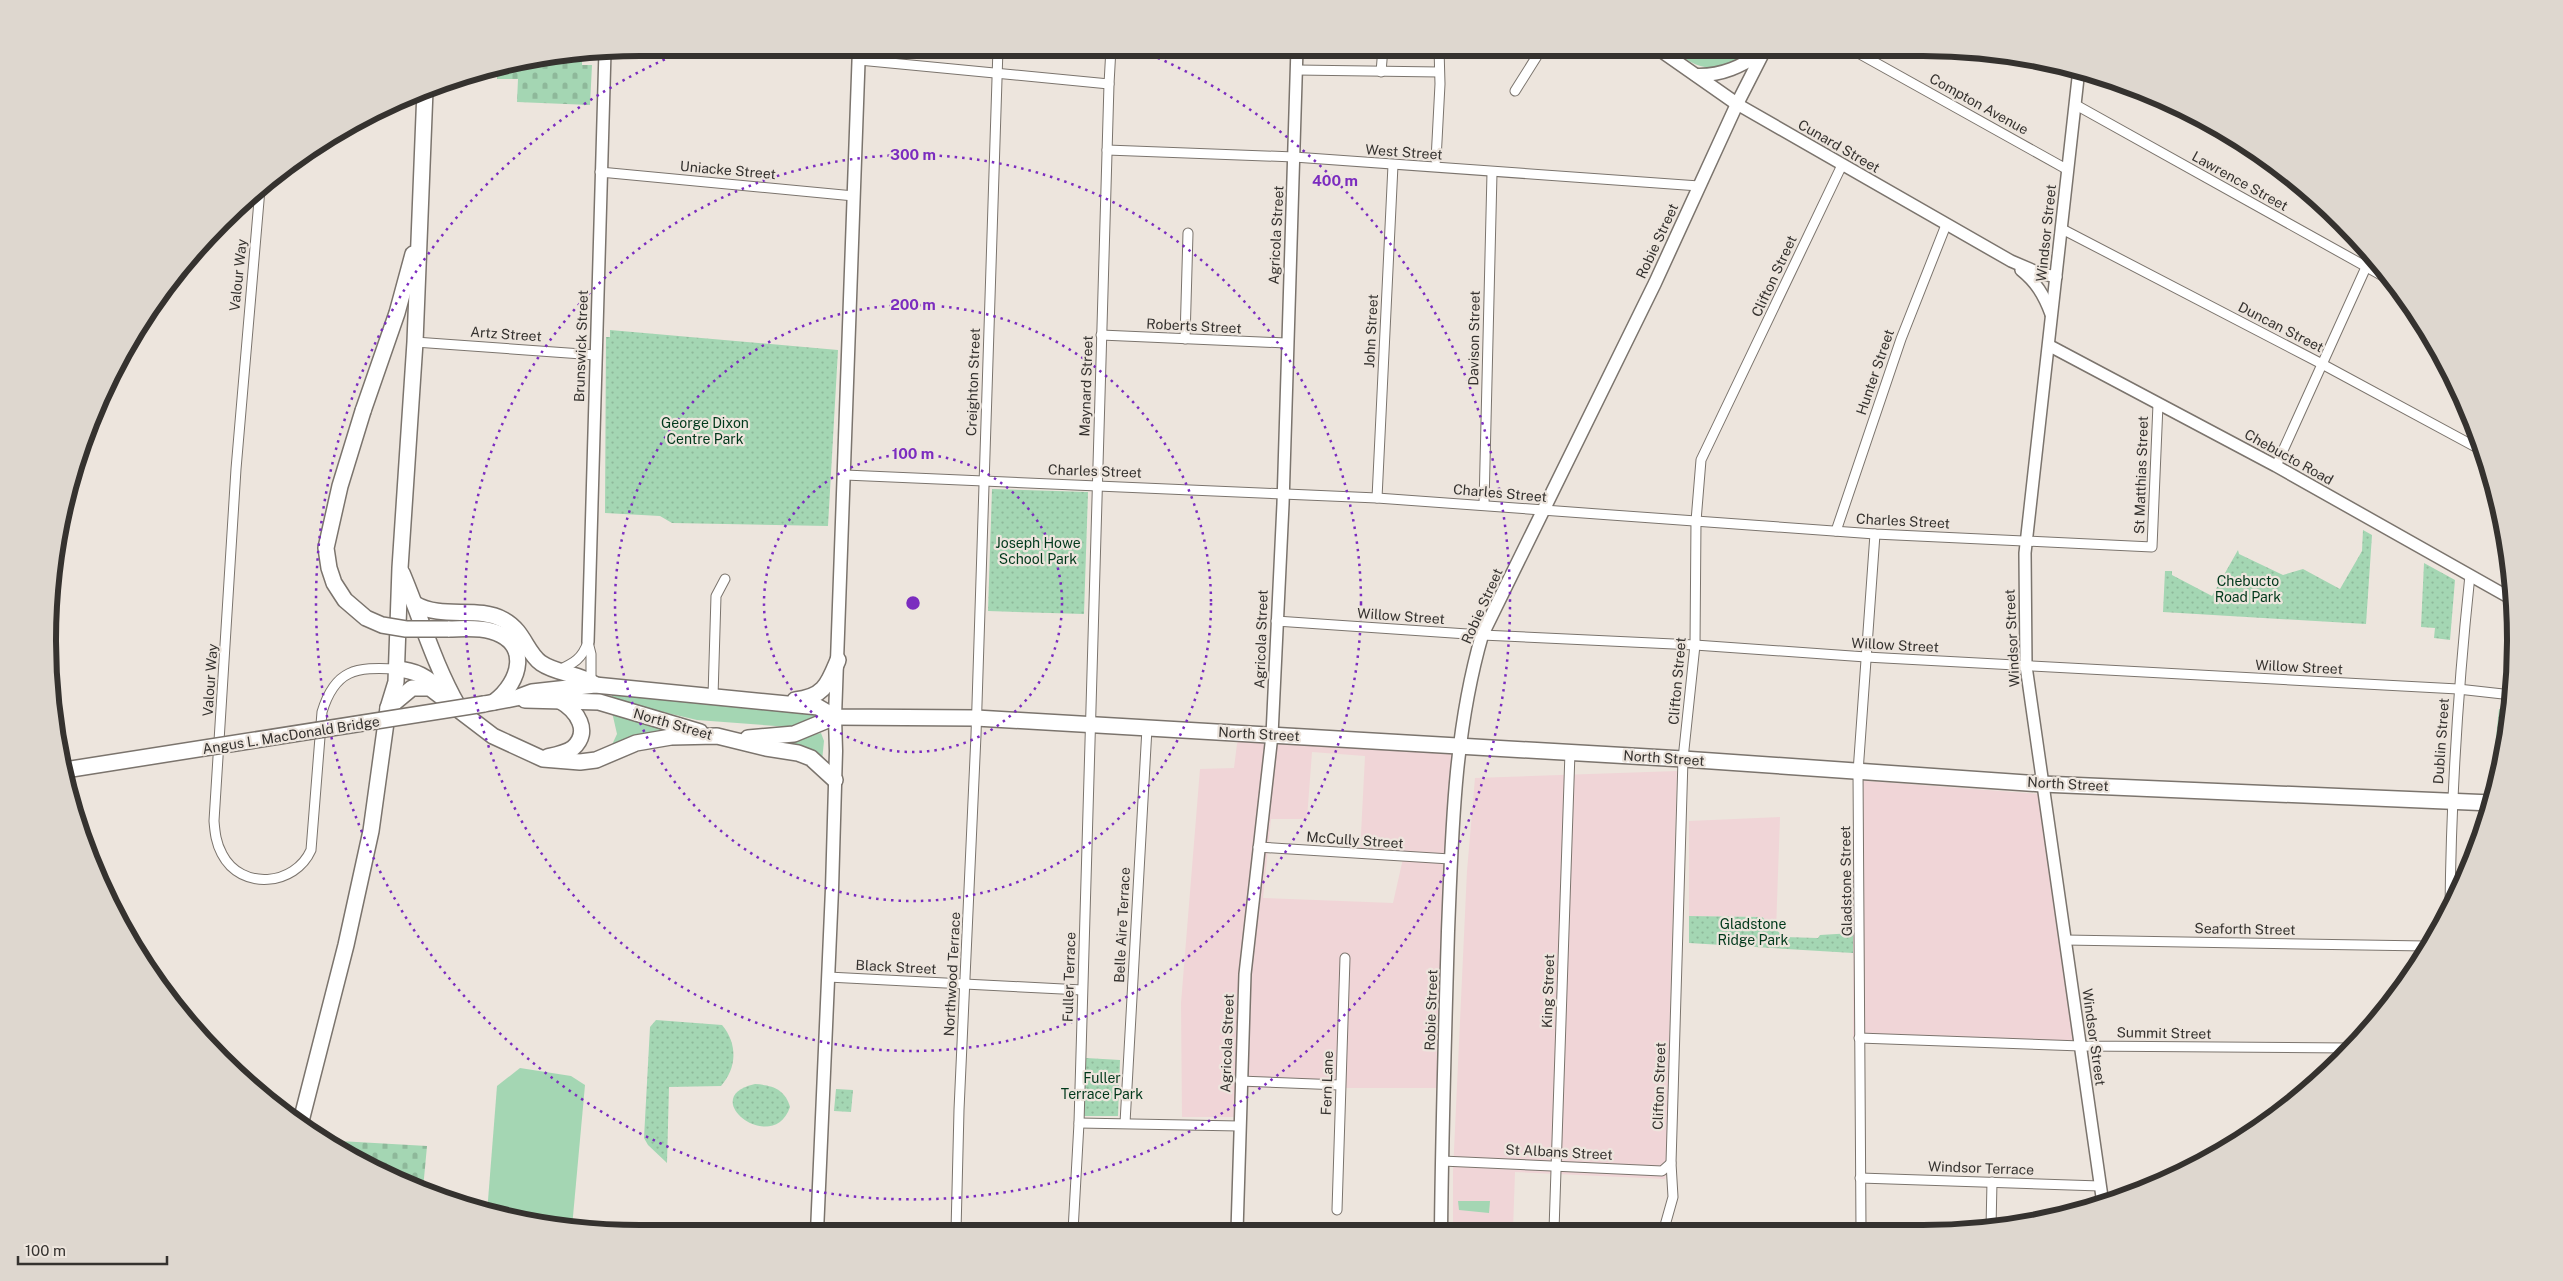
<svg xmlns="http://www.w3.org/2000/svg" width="2563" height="1281" font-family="'Public Sans',sans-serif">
<defs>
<pattern id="cemetery-stones" width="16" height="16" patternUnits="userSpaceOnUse" patternTransform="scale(1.25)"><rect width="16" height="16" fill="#a4d6b3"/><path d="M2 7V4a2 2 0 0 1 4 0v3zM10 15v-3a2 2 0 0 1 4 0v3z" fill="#8eb89a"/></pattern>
<pattern id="park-dots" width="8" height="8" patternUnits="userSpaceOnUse" patternTransform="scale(1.25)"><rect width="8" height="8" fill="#a4d6b3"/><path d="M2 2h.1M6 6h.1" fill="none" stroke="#8eb89a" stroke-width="1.8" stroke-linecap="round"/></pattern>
</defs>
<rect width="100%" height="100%" fill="#ede5dd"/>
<g fill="#f0d5d7" fill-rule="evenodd">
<path d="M 1242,733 L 1463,746 L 1443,1088 L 1240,1088 L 1240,1117 L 1182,1117 L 1181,1003 L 1200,769 L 1234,768 L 1237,744 ZM 1312,752 L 1365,756 L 1360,854 L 1404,854 L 1393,903 L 1263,898 L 1271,819 L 1307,819 Z"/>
<path d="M 1677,771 L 1669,1044 L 1669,1164 L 1665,1179 L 1515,1172 L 1513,1230 L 1453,1230 L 1453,1172 L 1467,871 L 1475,778 Z"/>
<path d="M 1854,780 L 2039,794 L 2081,1046 L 1853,1038 Z"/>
<path d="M 1780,817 L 1776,930 L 1762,917 L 1689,916 L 1689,821 Z"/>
</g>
<g fill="#a4d6b3">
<path d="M 1670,48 L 1749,49 C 1743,58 1734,63 1724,66 C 1701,72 1688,61 1670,48 Z"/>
<path d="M 612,694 L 786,712 L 815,712 L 817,715 L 802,725 L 789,727 L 697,720 L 612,700 Z"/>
<path d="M 612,712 L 665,727 L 665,732 L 609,751 L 617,734 Z"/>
<path d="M 821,733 L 824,741 L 822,761 L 787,745 L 786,742 Z"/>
<path d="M 520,1068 L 571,1076 L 585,1085 L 572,1227 L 487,1213 L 497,1086 Z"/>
<path d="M 1458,1201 L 1490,1201 L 1489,1213 L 1459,1210 Z"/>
</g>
<g fill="url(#cemetery-stones)">
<path d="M 582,53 L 582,65 L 592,65 L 590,105 L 517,102 L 518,79 L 497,79 L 498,66 L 525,59 Z"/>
<path d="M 322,1140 L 427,1146 L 423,1189 L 378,1172 Z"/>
</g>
<g fill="url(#park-dots)">
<path d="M 610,330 L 838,350 L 828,526 L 672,523 L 660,516 L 605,513 L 606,337 L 610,337 Z"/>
<path d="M 992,489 L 1088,492 L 1084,614 L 988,611 Z"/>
<path d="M 2363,530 L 2372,535 L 2366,624 L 2163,612 L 2165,571 L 2172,571 L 2172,575 L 2212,596 L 2238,550 L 2239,554 L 2283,575 L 2303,569 L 2340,589 L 2362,551 Z"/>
<path d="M 2424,563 L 2455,580 L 2450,640 L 2434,638 L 2435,628 L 2421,627 Z"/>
<path d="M 2499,709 L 2509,710 L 2503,746 L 2495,746 Z"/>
<path d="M 1689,916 L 1762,917 L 1784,937 L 1818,938 L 1820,935 L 1853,933 L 1853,953 L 1689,943 Z"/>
<path d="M 656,1020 L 722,1025 C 738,1044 737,1068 721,1086 L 669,1087 L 667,1163 L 648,1145 L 644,1138 L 650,1027 Z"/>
<path d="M 1086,1058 L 1120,1060 L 1118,1116 L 1084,1116 Z"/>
<path d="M 755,1084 C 772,1085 785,1089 790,1107 C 773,1157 695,1097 755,1084 Z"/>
<path d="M 836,1089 L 853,1090 L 851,1112 L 834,1111 Z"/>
</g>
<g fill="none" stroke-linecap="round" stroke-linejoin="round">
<g stroke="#7b746d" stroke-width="11">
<g id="minor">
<path d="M 1240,48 L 1297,50"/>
<path d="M 1851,49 L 2068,170"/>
<path d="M 859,60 L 1109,84"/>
<path d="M 1297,70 L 1439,72"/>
<path d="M 1381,72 L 1383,48"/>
<path d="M 1515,91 L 1542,48"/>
<path d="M 2076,105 L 2390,280"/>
<path d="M 1107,150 L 1294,157 L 1699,186"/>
<path d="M 1436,160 L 1440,84 L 1439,48"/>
<path d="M 600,172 L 854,196"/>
<path d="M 260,189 L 236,469 L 214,821 C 215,833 216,843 222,854 C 241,891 295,886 311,850 L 322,712 C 335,669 356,667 396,669"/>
<path d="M 2062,229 L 2322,364 L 2485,452"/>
<path d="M 1101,335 L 1286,343"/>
<path d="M 1185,339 L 1188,233"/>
<path d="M 415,342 L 596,355"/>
<path d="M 2276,466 L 2372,254"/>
<path d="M 845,475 L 1377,498 L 1875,534 L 2152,547 L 2158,404"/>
<path d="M 1377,498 L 1393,165"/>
<path d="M 1484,505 L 1492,173"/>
<path d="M 1836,531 L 1901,339 L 1946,225"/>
<path d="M 1276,621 L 1482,635 L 1695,645 L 1866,657 L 2458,689 L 2512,695"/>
<path d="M 588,642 L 591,654 L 591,682"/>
<path d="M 559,670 C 574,663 582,659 588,642"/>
<path d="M 713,696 L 716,596 L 725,579"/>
<path d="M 1258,847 L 1450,859"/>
<path d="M 2450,910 C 2451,796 2458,688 2470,575"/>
<path d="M 2065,940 L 2425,946"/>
<path d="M 828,977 L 1082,990"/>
<path d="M 1859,1038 L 2081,1046 L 2349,1048"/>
<path d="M 1240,1081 L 1340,1085"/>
<path d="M 1079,1123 L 1239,1126"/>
<path d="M 1125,1123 L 1147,728"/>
<path d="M 1442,1161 L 1662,1171 L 1671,1163"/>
<path d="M 1860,1178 L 2100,1186"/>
<path d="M 1337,1210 L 1345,958"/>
<path d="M 1991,1228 L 1992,1182"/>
<path d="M 1664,1229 L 1673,1197 L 1671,1163 L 1683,759 L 1695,645 L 1696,521 L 1701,460 L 1842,165"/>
<path d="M 1861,1229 L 1858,772 L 1875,534"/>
<path d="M 1554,1230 L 1570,752"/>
<path d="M 956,1231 L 959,1110 L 976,735 L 998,48"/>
<path d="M 1073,1231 L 1079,1123 L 1109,84 L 1111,48"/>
</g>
</g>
<g stroke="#7b746d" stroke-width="14">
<g id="tertiary">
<path d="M 2079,69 L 2025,553 L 2026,666 L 2103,1204"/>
<path d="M 1737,104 L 2011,261 L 2039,273 L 2056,277"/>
<path d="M 2021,270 C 2036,282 2044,295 2051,314"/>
<path d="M 2050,346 L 2276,466 L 2512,599"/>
<path d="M 588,642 L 605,51"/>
<path d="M 1237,1231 L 1245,974 L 1272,735 L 1283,504 L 1297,48"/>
</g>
</g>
<g stroke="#7b746d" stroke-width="15">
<g id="secondary">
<path d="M 1657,48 L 1737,104"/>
<path d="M 1696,75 C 1722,76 1742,66 1763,52"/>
<path d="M 1441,1230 C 1442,1130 1445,1031 1448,931 C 1452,832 1454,732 1482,635 L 1655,283 L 1737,104 L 1765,49"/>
<path d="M 817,1232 L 832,889 L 836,751 L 835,717 L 859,48"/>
</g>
</g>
<g stroke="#7b746d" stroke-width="18">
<g id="primary">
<path d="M 363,411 L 397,313 L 413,254"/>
<path d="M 402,573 C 421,618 434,664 458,706"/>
<path d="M 415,604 C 443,620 477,605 504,620 C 524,631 526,652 541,663 C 557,674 578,673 594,684"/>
<path d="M 448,629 C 462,629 477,627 491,631 C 531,642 521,682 494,702"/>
<path d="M 396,669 C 415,670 428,677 441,691"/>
<path d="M 525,700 L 599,702 L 700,732"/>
<path d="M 795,700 C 824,697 828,684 838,660"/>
<path d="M 484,704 L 516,698 L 532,692 L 595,685 L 818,707 L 835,717 L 976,718 L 1683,759 L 2042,784 L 2492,803"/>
<path d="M 388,708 L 412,688 L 430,688 L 493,736 L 543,759 L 580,762 L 596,760 L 636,743 L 671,737 L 717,736 L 766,748 L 798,753 L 811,758 L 835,780"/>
<path d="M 748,738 L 794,734 L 835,717"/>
<path d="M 547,757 C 556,755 566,753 573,748 C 592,731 576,710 560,701"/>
<path d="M 300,1125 L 346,945 L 371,831 L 388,708 L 396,682 L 400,568 L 415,342 L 425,90"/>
</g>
</g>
<use href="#minor" stroke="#fff" stroke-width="9"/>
<use href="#tertiary" stroke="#fff" stroke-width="11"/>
<use href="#secondary" stroke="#fff" stroke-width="12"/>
<use href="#primary" stroke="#fff" stroke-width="15"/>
<g stroke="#7b746d" stroke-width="18" stroke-linecap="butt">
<g id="primary-bridge">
<path d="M 363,411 L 340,486 L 326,548 L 329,568 L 334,583 L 345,600 L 366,618 L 382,625 L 406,629 L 448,629"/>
<path d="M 65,770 L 484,704"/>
</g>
</g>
<use href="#primary-bridge" stroke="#fff" stroke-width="15"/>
</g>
<g fill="none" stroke="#7b2cbf" stroke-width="2.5" stroke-dasharray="2.5 5">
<circle cx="913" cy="603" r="149"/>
<circle cx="913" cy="603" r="298"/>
<circle cx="913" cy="603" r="448"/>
<path d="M1137 49A597 597 0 1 1 689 49"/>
</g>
<g text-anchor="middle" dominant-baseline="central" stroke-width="4.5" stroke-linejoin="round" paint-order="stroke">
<g font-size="14" fill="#35322f" stroke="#ede5dd">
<text transform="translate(1979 104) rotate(29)">Compton Avenue</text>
<text transform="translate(1839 146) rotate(30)">Cunard Street</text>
<text transform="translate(1404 152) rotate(4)">West Street</text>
<text transform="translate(728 170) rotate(5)">Uniacke Street</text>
<text transform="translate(2240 181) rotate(29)">Lawrence Street</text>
<text transform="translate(2046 233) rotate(-84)">Windsor Street</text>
<text transform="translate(1276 235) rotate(-87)">Agricola Street</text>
<text transform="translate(1657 241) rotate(-65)">Robie Street</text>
<text transform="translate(238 275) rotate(-84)">Valour Way</text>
<text transform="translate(1774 276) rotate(-65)">Clifton Street</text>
<text transform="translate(1194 326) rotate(3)">Roberts Street</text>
<text transform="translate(2281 327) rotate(27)">Duncan Street</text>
<text transform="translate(1371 331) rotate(-87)">John Street</text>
<text transform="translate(506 334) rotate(4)">Artz Street</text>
<text transform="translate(1474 338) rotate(-89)">Davison Street</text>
<text transform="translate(581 346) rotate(-88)">Brunswick Street</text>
<text transform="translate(1875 372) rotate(-71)">Hunter Street</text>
<text transform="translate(973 382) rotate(-88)">Creighton Street</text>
<text transform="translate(1086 386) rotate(-88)">Maynard Street</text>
<text transform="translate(2289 457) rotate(29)">Chebucto Road</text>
<text transform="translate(1095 471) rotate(2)">Charles Street</text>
<text transform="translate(2141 475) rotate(-88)">St Matthias Street</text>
<text transform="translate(1500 493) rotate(5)">Charles Street</text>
<text transform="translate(1903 521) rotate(3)">Charles Street</text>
<text transform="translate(1482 606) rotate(-66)">Robie Street</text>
<text transform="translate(1401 616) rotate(4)">Willow Street</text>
<text transform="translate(2012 638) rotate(-93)">Windsor Street</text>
<text transform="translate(1261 639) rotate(-88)">Agricola Street</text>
<text transform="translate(1895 645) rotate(3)">Willow Street</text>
<text transform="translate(2299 667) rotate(3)">Willow Street</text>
<text transform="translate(210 680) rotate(-86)">Valour Way</text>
<text transform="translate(1677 681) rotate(-85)">Clifton Street</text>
<text transform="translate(673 724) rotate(16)">North Street</text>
<text transform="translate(1259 734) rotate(3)">North Street</text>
<text transform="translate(291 735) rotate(-9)">Angus L. MacDonald Bridge</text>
<text transform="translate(2441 741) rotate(-86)">Dublin Street</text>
<text transform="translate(1664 758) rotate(4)">North Street</text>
<text transform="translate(2068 784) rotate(3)">North Street</text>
<text transform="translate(1355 840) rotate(4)">McCully Street</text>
<text transform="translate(1846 881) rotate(-91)">Gladstone Street</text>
<text transform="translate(1122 925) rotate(-87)">Belle Aire Terrace</text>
<text transform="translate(2245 929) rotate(1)">Seaforth Street</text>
<text transform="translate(896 967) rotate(3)">Black Street</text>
<text transform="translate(952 974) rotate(-87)">Northwood Terrace</text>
<text transform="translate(1069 977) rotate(-88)">Fuller Terrace</text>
<text transform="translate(1548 991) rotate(-88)">King Street</text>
<text transform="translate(1431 1010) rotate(-88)">Robie Street</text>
<text transform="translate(2164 1033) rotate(1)">Summit Street</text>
<text transform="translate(2094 1037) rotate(82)">Windsor Street</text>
<text transform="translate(1227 1043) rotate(-88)">Agricola Street</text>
<text transform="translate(1327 1083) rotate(-88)">Fern Lane</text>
<text transform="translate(1659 1086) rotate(-88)">Clifton Street</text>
<text transform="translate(1559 1152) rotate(3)">St Albans Street</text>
<text transform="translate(1981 1168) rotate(2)">Windsor Terrace</text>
</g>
<g font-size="14" fill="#00381b" stroke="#ede5dd">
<text x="705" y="423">George Dixon<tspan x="705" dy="16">Centre Park</tspan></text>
<text x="1038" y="543">Joseph Howe<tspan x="1038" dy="16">School Park</tspan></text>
<text x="2248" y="581">Chebucto<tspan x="2248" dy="16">Road Park</tspan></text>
<text x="1753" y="924">Gladstone<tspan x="1753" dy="16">Ridge Park</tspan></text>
<text x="1102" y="1078">Fuller<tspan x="1102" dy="16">Terrace Park</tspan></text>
</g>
</g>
<path d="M0 0H2563V1281H0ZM640 56H1923A584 584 0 0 1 2507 640V641A584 584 0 0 1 1923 1225H640A584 584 0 0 1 56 641V640A584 584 0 0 1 640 56Z" fill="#ded7cf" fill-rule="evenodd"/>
<path fill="none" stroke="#35322f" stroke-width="6" d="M640 56H1923A584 584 0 0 1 2507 640V641A584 584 0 0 1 1923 1225H640A584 584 0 0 1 56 641V640A584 584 0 0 1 640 56Z"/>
<circle cx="913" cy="603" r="8" fill="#7b2cbf" stroke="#ede5dd" stroke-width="2.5"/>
<g font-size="15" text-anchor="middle" font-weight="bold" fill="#7b2cbf" stroke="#ede5dd" stroke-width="4.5" stroke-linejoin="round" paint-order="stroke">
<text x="913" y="160">300 m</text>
<text x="1335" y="186">400 m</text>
<text x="913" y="310">200 m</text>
<text x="913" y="459">100 m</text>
</g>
<path d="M18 1256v8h149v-8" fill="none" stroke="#35322f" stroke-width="2.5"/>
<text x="25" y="1256" font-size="15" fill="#35322f" stroke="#ede5dd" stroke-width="4" paint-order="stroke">100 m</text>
</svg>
